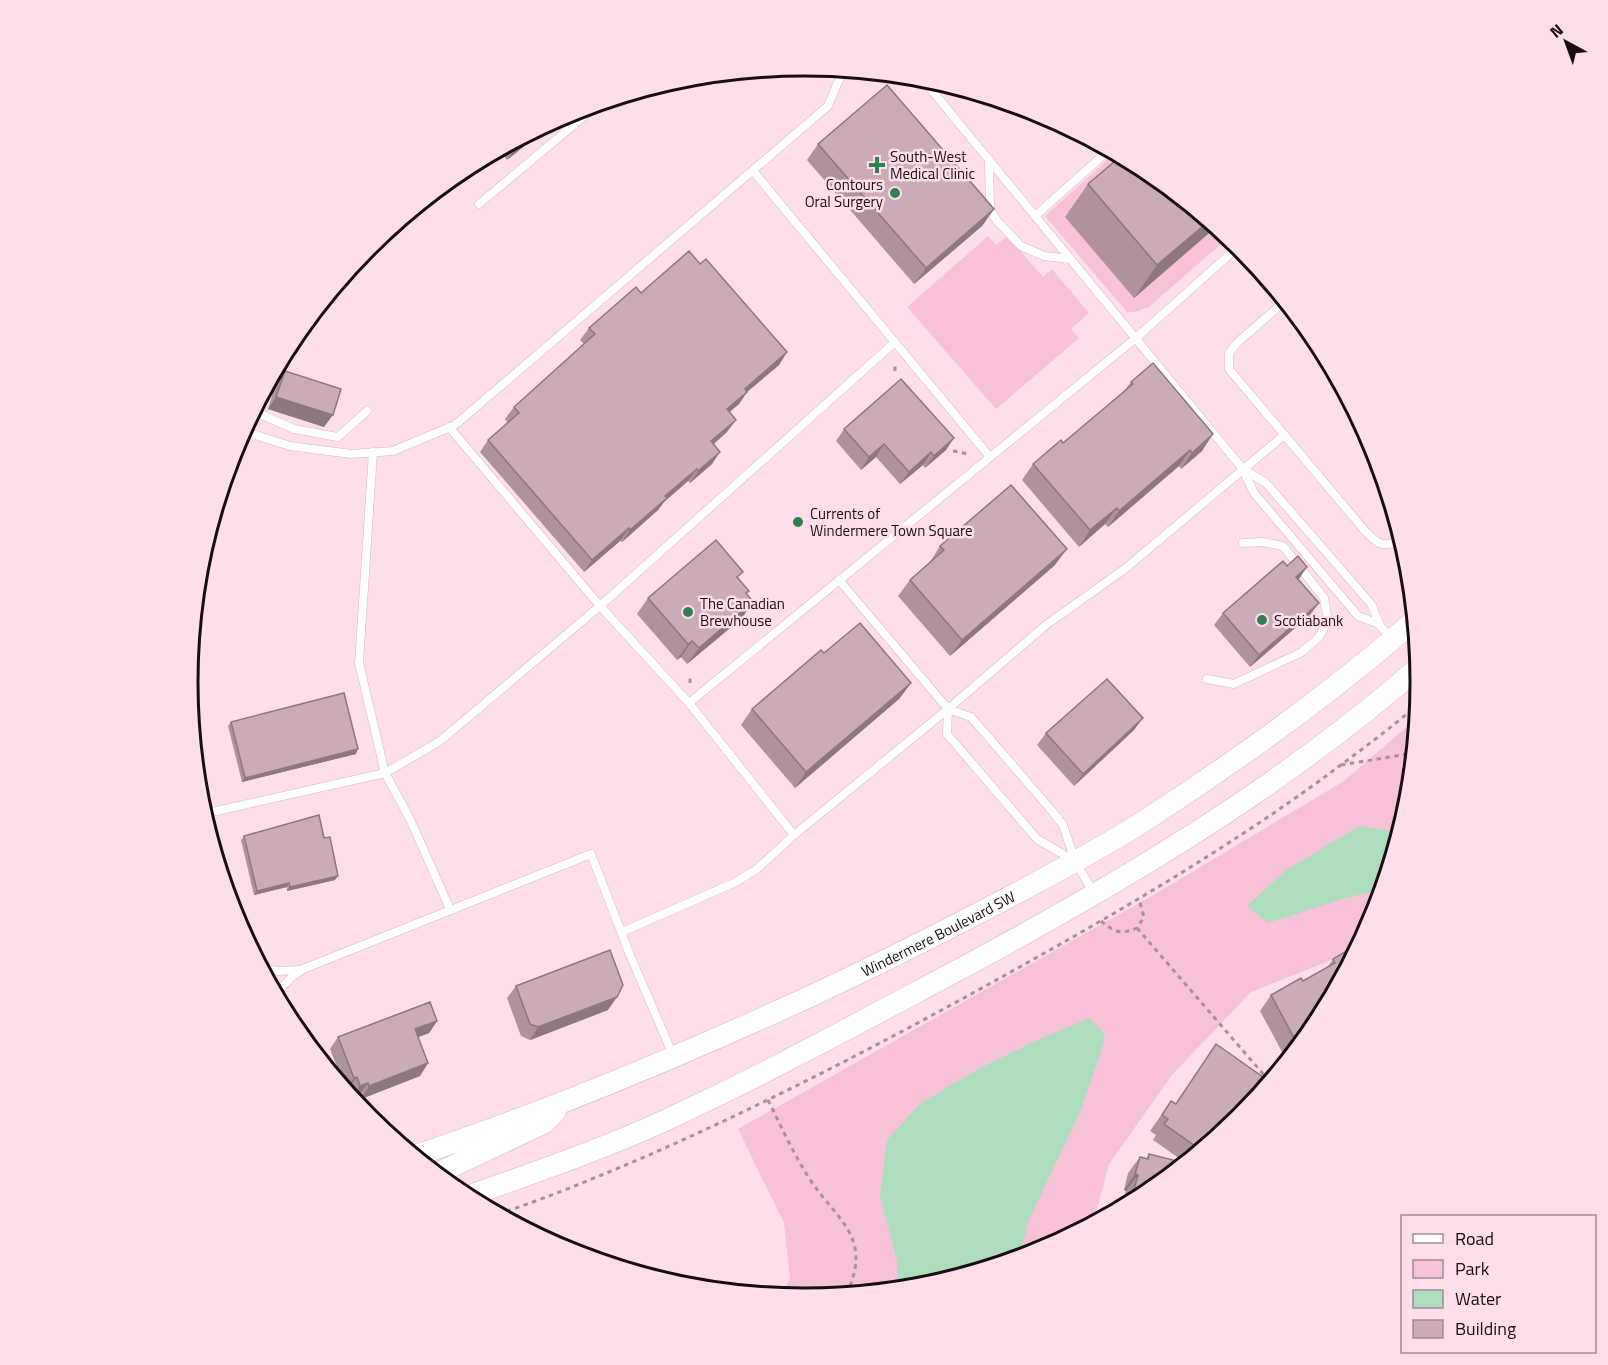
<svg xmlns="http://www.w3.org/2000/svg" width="1608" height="1365" font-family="'Titillium Web',sans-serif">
<rect width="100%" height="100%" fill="#ffdeeb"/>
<g fill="#f7c2d8">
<path d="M 1115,153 L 1147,170 L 1229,237 L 1149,307 L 1135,312 L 1127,312 L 1045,216 Z"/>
<path d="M 988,236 L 996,245 L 1007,236 L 1043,277 L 1052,269 L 1089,313 L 1071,329 L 1079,338 L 996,409 L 907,307 Z"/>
<path d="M 1417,718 L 1409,803 L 1373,919 L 1357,950 L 1251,992 L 1172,1075 L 1109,1164 L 1093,1224 L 1040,1252 L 924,1287 L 804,1299 L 781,1297 L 790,1278 L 784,1223 L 738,1129 L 1157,893 L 1344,781 Z"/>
</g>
<g fill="#adddbc">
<path d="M 1360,826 L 1400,833 L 1382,889 L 1342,899 L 1268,923 L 1247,906 L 1286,870 Z"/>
<path d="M 1090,1018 L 1105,1035 L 1100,1054 L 1081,1110 L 1028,1222 L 1019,1259 L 924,1287 L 897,1290 L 897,1261 L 880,1196 L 887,1140 L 921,1103 L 978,1069 L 1044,1037 Z"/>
</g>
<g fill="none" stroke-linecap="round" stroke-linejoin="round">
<g stroke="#d6b7c3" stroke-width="9">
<g id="lane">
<path d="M 863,72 L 925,82 L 1242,468 L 1254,493 L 1358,616 L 1379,624"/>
<path d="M 989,160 L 990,209 L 997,221 L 1021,246 L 1044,256 L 1070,259"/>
<path d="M 753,171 L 990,457"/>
<path d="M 479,204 L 600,103"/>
<path d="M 1035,216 L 1109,150"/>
<path d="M 1285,301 L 1238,342 L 1229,353 L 1229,369 L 1365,531 C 1379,545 1382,548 1402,540"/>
<path d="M 300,329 L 305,332"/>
<path d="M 253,411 L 294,429 L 338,437 L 367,411"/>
<path d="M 449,427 L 600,606 L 689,703 L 794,835 L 948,709 L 1046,625 L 1126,568 L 1283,436"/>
<path d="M 243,431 L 290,446 L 351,454 L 393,451 L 455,425 L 828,106 L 843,70"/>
<path d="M 373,452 L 359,663 L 385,773 L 410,819 L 450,909"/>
<path d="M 1243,469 L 1266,483 L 1372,605 L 1379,624 L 1391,639"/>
<path d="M 839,580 L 948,709 L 971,717 L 1052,811 L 1063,825 L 1075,861 L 1093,892"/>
<path d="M 1207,679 L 1234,684 L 1302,652 L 1319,637 L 1328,621 L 1324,598 L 1283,546 L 1262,542 L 1243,543"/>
<path d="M 689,703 L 1136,338 L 1239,246"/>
<path d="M 948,709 L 947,734 L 1037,839 L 1071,859"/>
<path d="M 203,814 L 385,773 L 440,741 L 600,606 L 895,342"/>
<path d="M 622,932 L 736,882 L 757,869 L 794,835"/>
<path d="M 261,969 L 279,971 L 301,970"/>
<path d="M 275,994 L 293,976 L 303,969 L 591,854 L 630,955 L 673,1055"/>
</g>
</g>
<g stroke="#d6b7c3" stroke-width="22">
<g id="secondary">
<path id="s1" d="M 414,1156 C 550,1111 683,1055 813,995 C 875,966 937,935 998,903 C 1045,878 1093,853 1138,825 C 1234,763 1328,696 1414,621"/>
<path d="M 436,1174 L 544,1123 L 556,1111"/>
<path d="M 466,1197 C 533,1173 601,1150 666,1120 C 761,1076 853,1026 945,977 C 1112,888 1276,792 1419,667"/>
</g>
</g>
<g stroke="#a9919a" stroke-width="3" stroke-dasharray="4.5 4.5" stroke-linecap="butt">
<path d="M 895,371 L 895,362"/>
<path d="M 953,451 L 969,454"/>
<path d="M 690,683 L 690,675"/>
<path d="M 1341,765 L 1414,753"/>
<path d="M 1101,921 C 1114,932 1121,935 1137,928 L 1144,917 L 1139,899"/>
<path d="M 1137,928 L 1270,1082"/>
<path d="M 768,1100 C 781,1126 793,1153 809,1178 C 837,1221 874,1237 846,1295"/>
<path d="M 498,1214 C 551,1197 604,1174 656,1152 C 782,1096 904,1032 1025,964 C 1127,907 1227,848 1322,779 C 1354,755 1388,731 1418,704"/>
</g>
<use href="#lane" stroke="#fff" stroke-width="8"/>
<use href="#secondary" stroke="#fff" stroke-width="21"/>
</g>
<g fill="#ae939d">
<path d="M 544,126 L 538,135 L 507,160 L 499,150 Z"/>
<path d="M 818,144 L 994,209 L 982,226 L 914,284 L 807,160 Z"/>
<path d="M 1088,184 L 1159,191 L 1216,227 L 1134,298 L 1065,217 Z"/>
<path d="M 700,264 L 787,352 L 779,365 L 747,392 L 739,404 L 729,412 L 727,432 L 714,444 L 712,464 L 690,483 L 688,481 L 664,502 L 658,510 L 622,542 L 620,541 L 584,572 L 480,452 L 488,440 L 508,423 L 505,419 L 514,407 L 584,344 L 580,340 L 589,328 L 641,293 Z"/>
<path d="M 285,371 L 324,427 L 268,409 L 276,383 Z"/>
<path d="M 1131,382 L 1202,451 L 1181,469 L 1179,466 L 1108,527 L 1105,524 L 1079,547 L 1022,480 L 1033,464 L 1063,443 L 1124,391 Z"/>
<path d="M 844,429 L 946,450 L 925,468 L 923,465 L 900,484 L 876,457 L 861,470 L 836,441 Z"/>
<path d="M 940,546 L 1055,565 L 950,656 L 898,596 L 910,580 L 930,562 Z"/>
<path d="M 738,578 L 747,594 L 742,618 L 687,664 L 681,657 L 677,660 L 637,614 L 648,598 Z"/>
<path d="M 1223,613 L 1310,615 L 1250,667 L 1214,625 Z"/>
<path d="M 911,683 L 899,699 L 795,788 L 741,725 L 752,709 Z"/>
<path d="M 231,722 L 356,754 L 242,782 L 228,726 Z"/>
<path d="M 1134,730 L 1074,786 L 1037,745 L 1046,733 Z"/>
<path d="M 244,836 L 335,880 L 287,891 L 287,887 L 254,895 L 241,840 Z"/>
<path d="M 1351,955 L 1316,1025 L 1287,1061 L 1260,1011 L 1271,995 L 1303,981 L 1327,968 L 1333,959 Z"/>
<path d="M 516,986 L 608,1010 L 530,1040 L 521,1036 L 507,998 Z"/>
<path d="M 437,1021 L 429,1033 L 418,1037 L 428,1063 L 420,1076 L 361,1099 L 359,1095 L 352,1098 L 348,1089 L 346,1090 L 330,1049 L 338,1037 Z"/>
<path d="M 1171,1101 L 1176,1104 L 1240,1119 L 1186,1163 L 1153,1140 L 1156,1135 L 1150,1131 Z"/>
<path d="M 1149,1154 L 1146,1195 L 1122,1208 L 1126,1191 L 1124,1190 L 1128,1173 L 1140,1157 L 1146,1159 Z"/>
</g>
<g fill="#8d7880">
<path d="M 544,126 L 538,135 L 507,160 L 516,147 L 539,128 Z"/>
<path d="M 994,209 L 982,226 L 914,284 L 926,268 Z"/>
<path d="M 1209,221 L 1216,227 L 1134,298 L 1157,265 Z"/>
<path d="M 787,352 L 779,365 L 747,392 L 739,404 L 718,422 L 727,409 L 745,389 Z"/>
<path d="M 276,397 L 333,415 L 324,427 L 268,409 Z"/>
<path d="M 736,420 L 727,432 L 703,453 L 711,441 Z"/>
<path d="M 1213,434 L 1202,451 L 1181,469 L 1192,453 Z"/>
<path d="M 954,438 L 946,450 L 925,468 L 934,456 Z"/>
<path d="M 884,444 L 876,457 L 861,470 L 869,457 Z"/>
<path d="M 1190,450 L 1179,466 L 1108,527 L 1119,511 Z"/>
<path d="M 720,452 L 712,464 L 690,483 L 698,471 Z"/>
<path d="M 931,452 L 923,465 L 900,484 L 909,472 Z"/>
<path d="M 697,469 L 688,481 L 664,502 L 658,510 L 622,542 L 630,530 L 665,496 Z"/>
<path d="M 1117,508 L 1105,524 L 1079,547 L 1090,530 Z"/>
<path d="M 629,528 L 620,541 L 584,572 L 592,560 Z"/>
<path d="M 1067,549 L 1055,565 L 950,656 L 962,640 Z"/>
<path d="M 1307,567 L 1299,579 L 1296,577 Z"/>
<path d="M 753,602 L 742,618 L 687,664 L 699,648 Z"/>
<path d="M 1319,603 L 1310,615 L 1250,667 L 1259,655 Z"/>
<path d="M 692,641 L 681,657 L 677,660 L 688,644 Z"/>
<path d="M 911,683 L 899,699 L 795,788 L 806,772 Z"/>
<path d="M 1143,718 L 1134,730 L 1074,786 L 1083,774 Z"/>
<path d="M 358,749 L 356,754 L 242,782 L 245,778 Z"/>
<path d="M 338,876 L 335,880 L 287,891 L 290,887 Z"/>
<path d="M 289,883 L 287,887 L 254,895 L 257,891 Z"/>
<path d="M 617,997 L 608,1010 L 530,1040 L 538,1027 Z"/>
<path d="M 437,1021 L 429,1033 L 406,1042 L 415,1029 Z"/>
<path d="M 428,1063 L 420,1076 L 361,1099 L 369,1086 Z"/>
<path d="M 357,1077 L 348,1089 L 346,1090 L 354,1078 Z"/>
<path d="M 368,1083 L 359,1095 L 352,1098 L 360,1086 Z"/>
<path d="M 1135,1174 L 1138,1175 L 1126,1191 L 1124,1190 Z"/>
</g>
<g fill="#caabb7" stroke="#8d7880" stroke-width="1.5">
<path d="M 887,85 L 994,209 L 926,268 L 818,144 Z"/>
<path d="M 539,128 L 516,147 L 512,143 Z"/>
<path d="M 1121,156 L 1137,165 L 1159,191 L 1165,185 L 1209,221 L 1157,265 L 1088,184 Z"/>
<path d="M 689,251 L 700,264 L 706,259 L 787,352 L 745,389 L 747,392 L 727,409 L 736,420 L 711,441 L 720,452 L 698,471 L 697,469 L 665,496 L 667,498 L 630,530 L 629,528 L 592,560 L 488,440 L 519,413 L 514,407 L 595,334 L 589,328 L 636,287 L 641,293 Z"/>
<path d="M 1153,363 L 1213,434 L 1192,453 L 1190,450 L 1119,511 L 1117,508 L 1090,530 L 1033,464 L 1061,440 L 1063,443 L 1133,384 L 1131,382 Z"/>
<path d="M 285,371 L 341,389 L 333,415 L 276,397 Z"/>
<path d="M 901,379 L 954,438 L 934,456 L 931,452 L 909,472 L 884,444 L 869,457 L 844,429 Z"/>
<path d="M 1011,485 L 1067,549 L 962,640 L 910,580 L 944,550 L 940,546 Z"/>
<path d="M 716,540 L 743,572 L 737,577 L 749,591 L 746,593 L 753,602 L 699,648 L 692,641 L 688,644 L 648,598 Z"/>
<path d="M 1298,556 L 1307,567 L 1296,577 L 1319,603 L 1259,655 L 1223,613 L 1283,561 L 1287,566 Z"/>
<path d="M 860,623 L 911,683 L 806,772 L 752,709 L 821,650 L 824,653 Z"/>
<path d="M 1107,679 L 1143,718 L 1083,774 L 1046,733 Z"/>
<path d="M 344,693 L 358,749 L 245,778 L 231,722 Z"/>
<path d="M 319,815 L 324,838 L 330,837 L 338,876 L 290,887 L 289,883 L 257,891 L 244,836 Z"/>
<path d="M 610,950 L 623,985 L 617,997 L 538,1027 L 530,1024 L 516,986 Z"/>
<path d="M 1348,950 L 1351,955 L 1355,952 L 1316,1025 L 1299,1047 L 1271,995 L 1301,978 L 1303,981 L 1335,963 L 1333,959 Z"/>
<path d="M 430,1002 L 437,1021 L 415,1029 L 428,1063 L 369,1086 L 368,1083 L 360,1086 L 357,1077 L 354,1078 L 338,1037 Z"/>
<path d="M 1216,1044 L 1270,1082 L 1240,1119 L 1201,1150 L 1164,1124 L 1168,1119 L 1162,1115 L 1171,1101 L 1176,1104 Z"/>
<path d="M 1149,1154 L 1185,1163 L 1146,1195 L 1130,1204 L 1138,1175 L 1135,1174 L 1140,1157 L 1148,1159 Z"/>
</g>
<g fill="#308152" stroke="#ffdeeb" stroke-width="2">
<path d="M874 156h6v6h6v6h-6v6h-6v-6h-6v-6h6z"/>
<circle cx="895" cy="193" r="6"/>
<circle cx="798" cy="522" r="6"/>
<circle cx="688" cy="612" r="6"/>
<circle cx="1262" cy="620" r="6"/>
</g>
<g text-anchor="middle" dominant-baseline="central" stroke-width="5" stroke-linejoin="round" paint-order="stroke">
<g font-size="15" fill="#180e12" stroke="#ffdeeb" text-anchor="start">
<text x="890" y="156">South-West<tspan x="890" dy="17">Medical Clinic</tspan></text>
<text x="883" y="184" text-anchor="end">Contours<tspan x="883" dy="17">Oral Surgery</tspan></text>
<text x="810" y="513">Currents of<tspan x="810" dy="17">Windermere Town Square</tspan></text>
<text x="700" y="603">The Canadian<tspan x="700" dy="17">Brewhouse</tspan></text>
<text x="1274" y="620">Scotiabank</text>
</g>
<g font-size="15" fill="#180e12" stroke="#ffdeeb">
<text stroke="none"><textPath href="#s1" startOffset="570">Windermere Boulevard SW</textPath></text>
</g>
</g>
<path d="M0 0H1608V1365H0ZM198 682a606 606 0 1 1 1212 0a606 606 0 1 1-1212 0Z" fill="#ffdeeb" fill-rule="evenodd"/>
<path fill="none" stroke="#180e12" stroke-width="3" d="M198 682a606 606 0 1 1 1212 0a606 606 0 1 1-1212 0Z"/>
<rect x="1401" y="1215" width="195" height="138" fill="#ffdeeb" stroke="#a38b94" stroke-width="1.5"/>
<rect x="1413" y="1234" width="30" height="9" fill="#ffffff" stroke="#a38b94" stroke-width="1.5"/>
<text x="1455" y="1245" font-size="18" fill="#180e12">Road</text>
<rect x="1413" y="1260" width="30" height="18" fill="#f7c2d8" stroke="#a38b94" stroke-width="1.5"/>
<text x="1455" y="1275" font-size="18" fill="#180e12">Park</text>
<rect x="1413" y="1290" width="30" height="18" fill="#adddbc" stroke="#a38b94" stroke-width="1.5"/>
<text x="1455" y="1305" font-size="18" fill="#180e12">Water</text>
<rect x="1413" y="1320" width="30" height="18" fill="#caabb7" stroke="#a38b94" stroke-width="1.5"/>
<text x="1455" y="1335" font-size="18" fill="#180e12">Building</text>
<g transform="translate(1566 42) rotate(319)" stroke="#ffdeeb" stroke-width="4.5" paint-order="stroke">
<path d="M0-4.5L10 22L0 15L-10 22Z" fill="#180e12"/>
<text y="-9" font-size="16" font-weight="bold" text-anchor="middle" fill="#180e12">N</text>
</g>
</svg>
